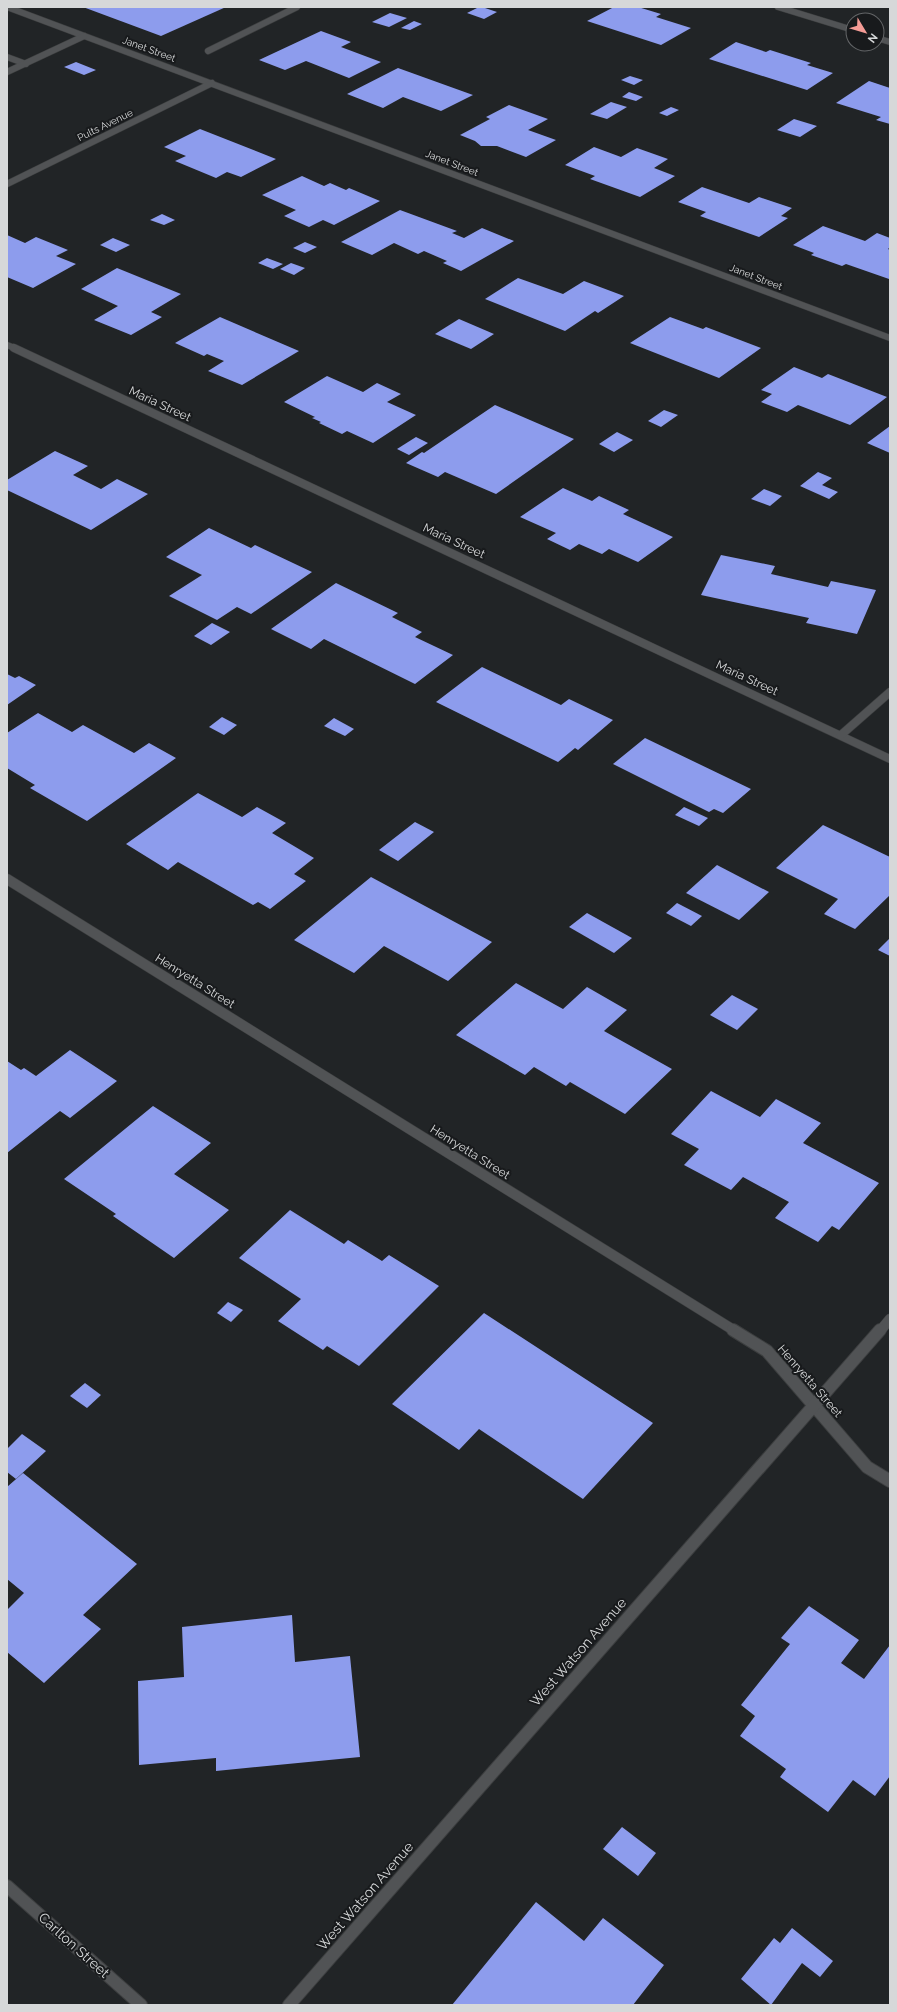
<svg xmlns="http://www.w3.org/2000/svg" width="897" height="2012" font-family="Raleway,sans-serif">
<rect width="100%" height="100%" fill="#212426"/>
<g fill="#8d9ced">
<path d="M 83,7 L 226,7 L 161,36 Z"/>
<path d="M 479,7 L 482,7 L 497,12 L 484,19 L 467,13 Z"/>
<path d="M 614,7 L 638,7 L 661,14 L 656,17 L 691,28 L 661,45 L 587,21 Z"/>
<path d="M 390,13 L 407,18 L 389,27 L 372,22 Z"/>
<path d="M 414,21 L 422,24 L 410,30 L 401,28 Z"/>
<path d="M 321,31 L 351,42 L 341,47 L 381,62 L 349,78 L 306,61 L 285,70 L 259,60 Z"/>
<path d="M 736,42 L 766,52 L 770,50 L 811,63 L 807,65 L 833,73 L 807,90 L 709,59 Z"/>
<path d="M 76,62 L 96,70 L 84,75 L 64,67 Z"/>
<path d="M 398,68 L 473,95 L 441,111 L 403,97 L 383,108 L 347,94 Z"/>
<path d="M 630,76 L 643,80 L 634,85 L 621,80 Z"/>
<path d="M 869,81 L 890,88 L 890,124 L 876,120 L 881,117 L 836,103 Z"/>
<path d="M 629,92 L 643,97 L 636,101 L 622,97 Z"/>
<path d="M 611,102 L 627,107 L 607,119 L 590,114 Z"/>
<path d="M 509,105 L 548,119 L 528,130 L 556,140 L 526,157 L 497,146 L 481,146 L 475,141 L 460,135 L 490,119 L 486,117 Z"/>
<path d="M 671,107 L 679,110 L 667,116 L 659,113 Z"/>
<path d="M 794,119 L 817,126 L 800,137 L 777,130 Z"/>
<path d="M 200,129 L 276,159 L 241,177 L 227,172 L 216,178 L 175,161 L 186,156 L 164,147 Z"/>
<path d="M 594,147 L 621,157 L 637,148 L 668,159 L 654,168 L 675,176 L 640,197 L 590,179 L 595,176 L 565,165 Z"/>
<path d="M 302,176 L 324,186 L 330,183 L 346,190 L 349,188 L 380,201 L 334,225 L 323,220 L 309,227 L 284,216 L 296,210 L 262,195 Z"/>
<path d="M 702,187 L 749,203 L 759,197 L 792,208 L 781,216 L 788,218 L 759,237 L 700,216 L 706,212 L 678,202 Z"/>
<path d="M 400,210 L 457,231 L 452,233 L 464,238 L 482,228 L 514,241 L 461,271 L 443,263 L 447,261 L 424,251 L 418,254 L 394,243 L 372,255 L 341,242 Z"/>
<path d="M 162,214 L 175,220 L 164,225 L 150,220 Z"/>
<path d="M 823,226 L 865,241 L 877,233 L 890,238 L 890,247 L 888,249 L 890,250 L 890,278 L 889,279 L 846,264 L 842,266 L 811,255 L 814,253 L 793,245 Z"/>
<path d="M 7,235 L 25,243 L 36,237 L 68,250 L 56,256 L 76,264 L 33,288 L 7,277 Z"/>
<path d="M 113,238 L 130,245 L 116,252 L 100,245 Z"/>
<path d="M 305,242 L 317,247 L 305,253 L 293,248 Z"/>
<path d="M 267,258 L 283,264 L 273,269 L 258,263 Z"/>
<path d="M 291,263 L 305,268 L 294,275 L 280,269 Z"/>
<path d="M 117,268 L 181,294 L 151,312 L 162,317 L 131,335 L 94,320 L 118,306 L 81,289 Z"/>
<path d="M 518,278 L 563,294 L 584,281 L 624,296 L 598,313 L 595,311 L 565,331 L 485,299 Z"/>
<path d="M 220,317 L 299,351 L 242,385 L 208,371 L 224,361 L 207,354 L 204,356 L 175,343 Z"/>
<path d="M 670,317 L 703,329 L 706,327 L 761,348 L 719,378 L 630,343 Z"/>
<path d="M 459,319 L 494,334 L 471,349 L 435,334 Z"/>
<path d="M 794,367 L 822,378 L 828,374 L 887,397 L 850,425 L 798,405 L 787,412 L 761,402 L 772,394 L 761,390 Z"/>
<path d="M 327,376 L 363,392 L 377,383 L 401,394 L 387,402 L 416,415 L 373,443 L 347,431 L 342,434 L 319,423 L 321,422 L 312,418 L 315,417 L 284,402 Z"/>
<path d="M 495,405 L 574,439 L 496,494 L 445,472 L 438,477 L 406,463 L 422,452 L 424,453 Z"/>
<path d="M 664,410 L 678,415 L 661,427 L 648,421 Z"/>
<path d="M 890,426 L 890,453 L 867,443 Z"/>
<path d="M 617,432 L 633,440 L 614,452 L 599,444 Z"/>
<path d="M 416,437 L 428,443 L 409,455 L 397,449 Z"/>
<path d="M 55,451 L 88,466 L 73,475 L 101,489 L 117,479 L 148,494 L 91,530 L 7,490 L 7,480 Z"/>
<path d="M 818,472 L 832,478 L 822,485 L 838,492 L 829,499 L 800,486 Z"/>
<path d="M 563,488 L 592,501 L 599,496 L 629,510 L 623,514 L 673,537 L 638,562 L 609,549 L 602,554 L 579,544 L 570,550 L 547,539 L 556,533 L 520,517 Z"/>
<path d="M 764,489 L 782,496 L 770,506 L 751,499 Z"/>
<path d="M 209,528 L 251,548 L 255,545 L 312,572 L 251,614 L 237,607 L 217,620 L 169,596 L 202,575 L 166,557 Z"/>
<path d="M 721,555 L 775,566 L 771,574 L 828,587 L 831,581 L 876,590 L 857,634 L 806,623 L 809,618 L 701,595 Z"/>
<path d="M 336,583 L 398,613 L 392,617 L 422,632 L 415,637 L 453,655 L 415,684 L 324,639 L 311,649 L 271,629 Z"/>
<path d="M 212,623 L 230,632 L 211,645 L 194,636 Z"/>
<path d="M 482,667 L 561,705 L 569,699 L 613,720 L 578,750 L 575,748 L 558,762 L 436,702 Z"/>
<path d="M 7,674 L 15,678 L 19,676 L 36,685 L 7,705 Z"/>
<path d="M 38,713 L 72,732 L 83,725 L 134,753 L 149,743 L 176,758 L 87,821 L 30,788 L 35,785 L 7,768 L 7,733 Z"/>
<path d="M 222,717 L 237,725 L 224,735 L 209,727 Z"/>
<path d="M 334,718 L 354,729 L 345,736 L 324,726 Z"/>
<path d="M 645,738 L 751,789 L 723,813 L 714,809 L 709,812 L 613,764 Z"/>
<path d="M 198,793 L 242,817 L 257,807 L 286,823 L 272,833 L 314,858 L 294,874 L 306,881 L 270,909 L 258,902 L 253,905 L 178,862 L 168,870 L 126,844 Z"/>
<path d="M 684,807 L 708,818 L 699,826 L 675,815 Z"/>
<path d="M 415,822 L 434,832 L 398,861 L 379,850 Z"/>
<path d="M 823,825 L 890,857 L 890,895 L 855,929 L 824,914 L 838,899 L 776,868 Z"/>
<path d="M 717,865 L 769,892 L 739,920 L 686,893 Z"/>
<path d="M 371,877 L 492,942 L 448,981 L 384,946 L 354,973 L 294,940 Z"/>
<path d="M 677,903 L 702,916 L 691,926 L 666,913 Z"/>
<path d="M 587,913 L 632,938 L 614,953 L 569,927 Z"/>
<path d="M 890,938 L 890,956 L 878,950 Z"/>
<path d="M 516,983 L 563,1009 L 587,987 L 627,1010 L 604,1031 L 672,1069 L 625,1114 L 570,1082 L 566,1086 L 534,1067 L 525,1075 L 456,1035 Z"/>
<path d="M 732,995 L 758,1009 L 737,1030 L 710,1015 Z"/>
<path d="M 70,1050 L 117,1081 L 70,1118 L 60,1111 L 7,1153 L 7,1061 L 21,1070 L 24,1068 L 36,1076 Z"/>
<path d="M 711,1091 L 760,1117 L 776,1099 L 821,1123 L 803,1143 L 879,1183 L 839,1230 L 832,1226 L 818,1242 L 775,1218 L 789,1202 L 743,1177 L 731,1190 L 684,1165 L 699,1149 L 671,1134 Z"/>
<path d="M 153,1106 L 211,1143 L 174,1174 L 229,1210 L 174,1258 L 113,1216 L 116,1214 L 64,1179 Z"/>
<path d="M 290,1210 L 344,1244 L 348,1240 L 382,1261 L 389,1255 L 439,1286 L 359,1366 L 327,1346 L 323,1350 L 278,1321 L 301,1299 L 239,1258 Z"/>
<path d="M 228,1302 L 243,1310 L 231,1322 L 217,1313 Z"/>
<path d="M 484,1313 L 653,1423 L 583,1499 L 479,1429 L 459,1450 L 392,1404 Z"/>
<path d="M 85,1383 L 101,1395 L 87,1408 L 70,1396 Z"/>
<path d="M 22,1434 L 46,1451 L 16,1479 L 7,1472 L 7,1449 Z"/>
<path d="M 23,1473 L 137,1564 L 83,1615 L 101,1629 L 44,1683 L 7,1652 L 7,1610 L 24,1593 L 7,1579 L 7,1487 Z"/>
<path d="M 809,1606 L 859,1640 L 841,1663 L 864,1679 L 890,1645 L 890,1776 L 875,1796 L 853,1780 L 828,1812 L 780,1777 L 786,1769 L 740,1736 L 755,1716 L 741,1705 L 790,1644 L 781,1638 Z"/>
<path d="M 292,1615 L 295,1662 L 350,1656 L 360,1757 L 216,1771 L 216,1758 L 139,1765 L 138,1681 L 184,1677 L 182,1627 Z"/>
<path d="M 622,1827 L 656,1853 L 638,1876 L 603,1849 Z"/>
<path d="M 536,1902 L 584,1941 L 603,1918 L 664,1965 L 633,2005 L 452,2005 Z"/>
<path d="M 792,1928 L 833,1961 L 820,1977 L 802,1963 L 771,2005 L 741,1979 L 774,1938 L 780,1943 Z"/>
</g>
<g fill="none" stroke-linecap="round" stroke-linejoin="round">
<g stroke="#3c3e3f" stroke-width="7">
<g id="minor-far3">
<path d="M 7,7 L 890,338"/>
<path d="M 778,7 L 853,30"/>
<path d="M 877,38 L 890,42"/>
<path d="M 208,51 L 297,7"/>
<path d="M 7,57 L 26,64"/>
<path d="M 7,72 L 84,36"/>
<path d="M 7,184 L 212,83"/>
<path d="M 7,345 L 17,349"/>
</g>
</g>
<g stroke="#3c3e3f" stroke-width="9">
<g id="minor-far2">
<path d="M 14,348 L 890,759"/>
<path d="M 841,735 L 890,692"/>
</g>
</g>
<g stroke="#3c3e3f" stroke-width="11">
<g id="minor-far1">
<path d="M 7,879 L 735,1331"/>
<path d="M 880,1331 L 890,1319"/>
</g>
</g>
<g stroke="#3c3e3f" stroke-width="14">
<g id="minor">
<path d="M 733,1330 L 767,1351 L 867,1467 L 890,1481"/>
<path d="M 7,1886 L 141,2005"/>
<path d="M 289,2005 L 880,1330"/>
</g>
</g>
<use href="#minor-far3" stroke="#515355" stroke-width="6"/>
<use href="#minor-far2" stroke="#515355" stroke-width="8"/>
<use href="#minor-far1" stroke="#515355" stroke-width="10"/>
<use href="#minor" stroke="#515355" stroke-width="12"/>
</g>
<g text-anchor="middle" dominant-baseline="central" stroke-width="4" stroke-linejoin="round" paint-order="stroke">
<g font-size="10" fill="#d6d8d9" stroke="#181a1c">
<text transform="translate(149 49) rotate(20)">Janet Street</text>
<text transform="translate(105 125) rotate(-26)">Pults Avenue</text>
<text transform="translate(452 163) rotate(21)">Janet Street</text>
<text transform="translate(756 277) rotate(21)">Janet Street</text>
</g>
<g font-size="12" fill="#d6d8d9" stroke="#181a1c">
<text transform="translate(160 404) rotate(25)">Maria Street</text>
<text transform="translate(454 541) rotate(25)">Maria Street</text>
<text transform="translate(747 678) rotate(25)">Maria Street</text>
<text transform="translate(195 981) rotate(32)">Henryetta Street</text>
<text transform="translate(470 1152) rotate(32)">Henryetta Street</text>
<text transform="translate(810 1381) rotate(49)">Henryetta Street</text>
</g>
<g font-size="14" fill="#d6d8d9" stroke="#181a1c">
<text transform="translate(578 1652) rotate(-49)">West Watson Avenue</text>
<text transform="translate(365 1896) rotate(-49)">West Watson Avenue</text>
<text transform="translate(74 1945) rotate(42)">Carlton Street</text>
</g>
</g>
<rect width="897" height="2012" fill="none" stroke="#d6d8d9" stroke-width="16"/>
<g transform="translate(865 32) rotate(128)"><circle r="19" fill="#181a1c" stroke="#646668"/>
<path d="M0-3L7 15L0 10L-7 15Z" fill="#f59c96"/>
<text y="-6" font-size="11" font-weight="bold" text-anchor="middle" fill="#d6d8d9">N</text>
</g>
</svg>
